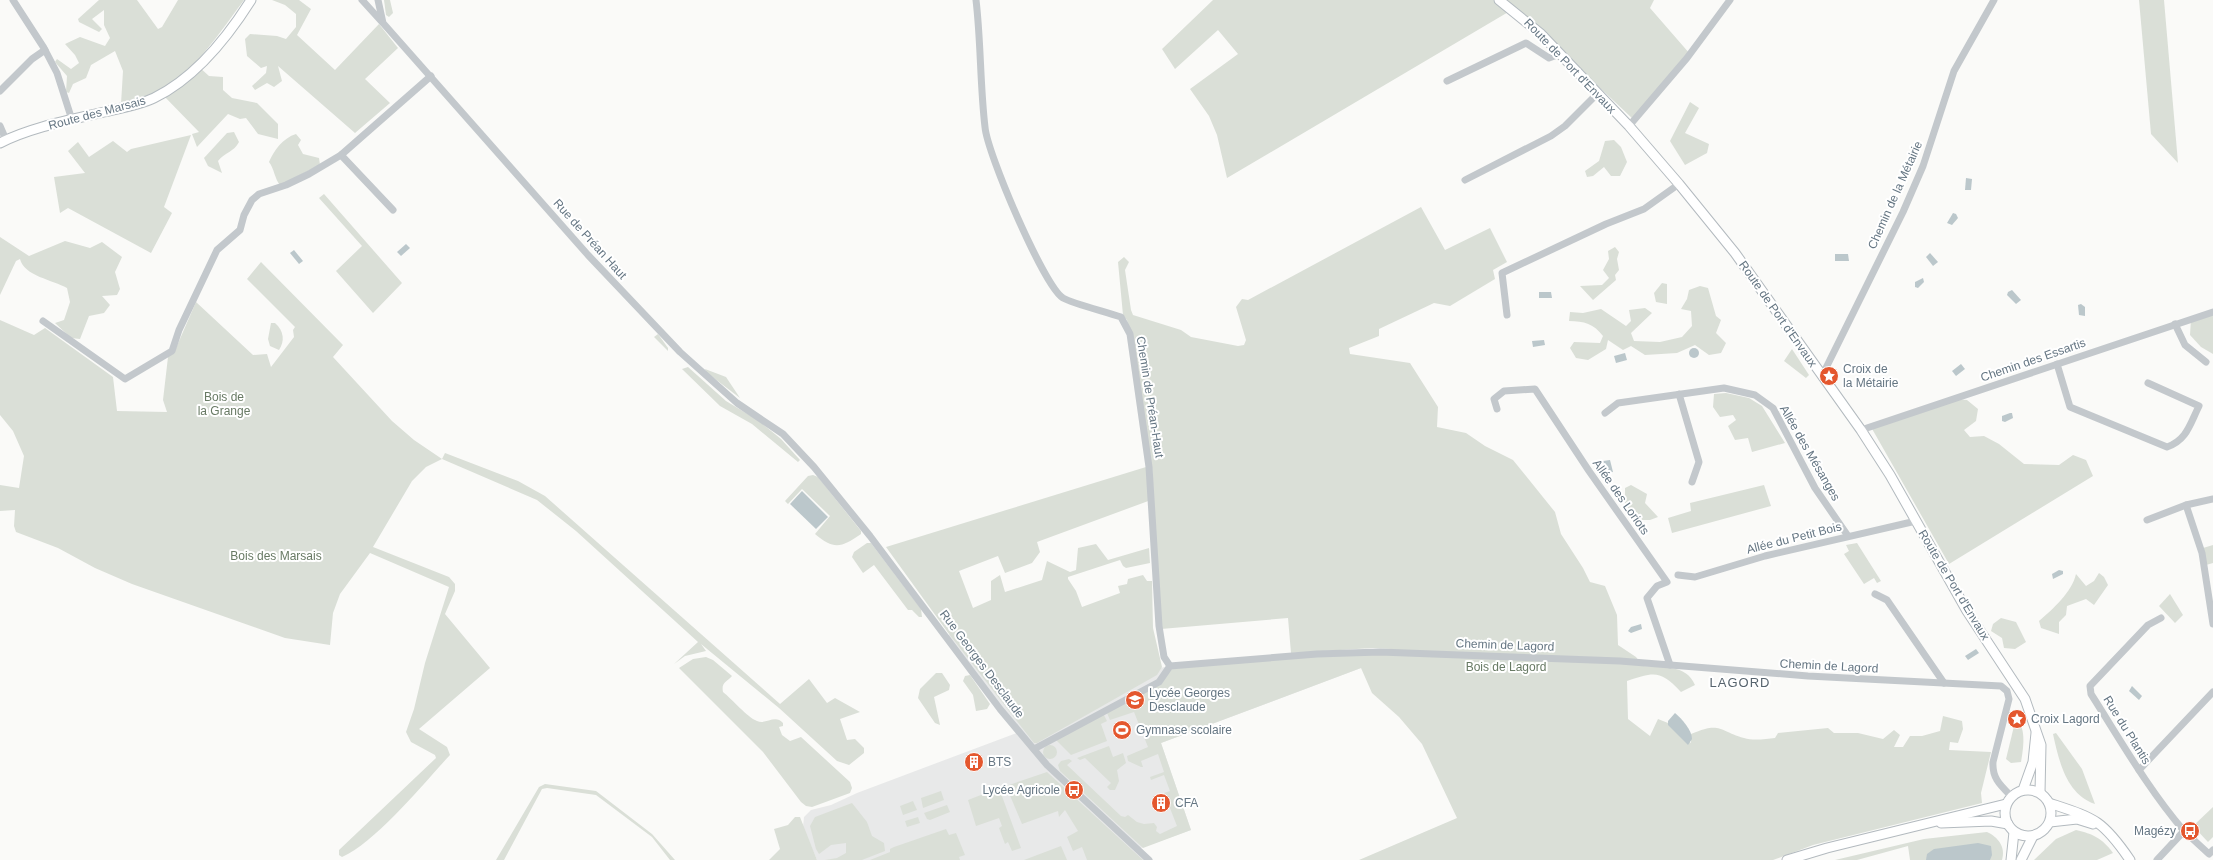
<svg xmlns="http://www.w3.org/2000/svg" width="2213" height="860" font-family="Arial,sans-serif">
<rect width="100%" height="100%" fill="#fafaf8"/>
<path fill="#e8e9e9" d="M 978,621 L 1155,669 L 1170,666 L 1361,668 L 1161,743 L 1191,830 L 1138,849 L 1149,860 L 817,860 L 803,827 L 804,817 L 811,810 L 831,805 L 857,793 L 1019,732 L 946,636 Z"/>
<g fill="#dadfd7">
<path d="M 99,0 L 137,0 L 158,29 L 162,27 L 178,0 L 244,0 C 211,44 181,95 121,104 L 123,71 L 115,51 L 91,65 L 86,78 L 73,84 L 69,93 L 66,92 L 67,76 L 55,62 L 57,59 L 71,69 L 79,63 L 75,55 L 65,44 L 80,37 L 105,46 L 110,38 L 104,25 L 104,10 L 92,19 L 102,29 L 99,32 L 79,22 L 78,19 Z"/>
<path d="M 272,0 L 299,0 L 311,9 L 297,35 L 335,70 L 379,24 L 398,48 L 365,79 L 390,103 L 355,133 L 278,66 L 282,81 L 274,87 L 267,83 L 255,90 L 252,86 L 266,73 L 267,66 L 261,68 L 247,56 L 245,39 L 250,34 L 277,36 L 286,39 L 296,27 L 296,14 L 285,5 Z"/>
<path d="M 384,0 L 390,0 L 393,13 L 389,17 L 386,15 Z"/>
<path d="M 1213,0 L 1493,0 L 1510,11 L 1227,178 L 1217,135 L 1209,116 L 1190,89 L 1238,54 L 1218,30 L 1175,69 L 1162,49 Z"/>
<path d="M 1507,0 L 1654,0 L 1650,8 L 1690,54 L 1634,120 Z"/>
<path d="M 2139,0 L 2164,0 L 2178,163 L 2151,134 Z"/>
<path d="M 198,66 L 209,76 L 223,77 L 223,90 L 232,98 L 257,103 L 278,124 L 278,139 L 258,134 L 246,118 L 240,119 L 228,114 L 197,147 L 192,134 L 199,132 L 161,93 Z"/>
<path d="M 1690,102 L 1699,108 L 1685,133 L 1709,144 L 1707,153 L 1685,165 L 1670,141 Z"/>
<path d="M 234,132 L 239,142 C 234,152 225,152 218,161 L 222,173 L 208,166 L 204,158 L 227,133 Z"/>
<path d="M 296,134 L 301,140 L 298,145 L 303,154 L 319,158 L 320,165 L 280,185 C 275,180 274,168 269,162 C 274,150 283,138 296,134 Z"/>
<path d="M 191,135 L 164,207 L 172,213 L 151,253 L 68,208 L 60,213 L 54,177 L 85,173 L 68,151 L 78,142 L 89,157 L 113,141 L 127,152 L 131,149 Z"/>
<path d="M 1614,140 L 1621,147 L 1627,162 L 1620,176 L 1611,176 L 1604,167 L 1593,176 L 1587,177 L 1585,171 L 1599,161 L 1605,141 Z"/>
<path d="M 324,194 L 402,283 L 373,313 L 336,271 L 362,246 L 319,198 Z"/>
<path d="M 1421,207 L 1445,250 L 1490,228 L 1507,262 L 1493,270 L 1495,279 L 1450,306 L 1434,303 L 1379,329 L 1379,336 L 1349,348 L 1350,354 L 1410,363 L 1438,407 L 1437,427 L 1466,433 L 1485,446 L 1513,460 L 1555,512 L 1561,534 L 1583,568 L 1590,582 L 1605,586 L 1617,615 L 1618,645 L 1636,657 L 1643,666 C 1664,668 1686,664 1695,685 L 1681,692 C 1660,670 1655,672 1627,681 L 1628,719 L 1650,736 L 1658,719 L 1668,723 L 1691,743 L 1691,734 C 1721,721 1719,731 1744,738 C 1753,741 1766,739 1775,738 L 1778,733 L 1828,728 L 1834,733 L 1858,733 L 1883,739 L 1894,730 L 1900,735 L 1894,747 L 1903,747 L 1910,736 L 1922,736 L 1940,731 L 1943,716 L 1962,721 L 1963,729 L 1958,743 L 1950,742 L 1949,750 L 1991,752 L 1981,793 L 1982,803 L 1813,845 L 1773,860 L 1359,860 L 1457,818 L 1422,744 L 1399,717 L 1372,693 L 1361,668 L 1161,743 L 1191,830 L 1143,848 L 1060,771 L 1058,765 L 1061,761 L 1069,759 L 1072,761 L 1067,765 L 1121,816 L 1125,817 L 1128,815 L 1137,822 L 1144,824 L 1154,823 L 1157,827 L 1156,831 L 1160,834 L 1177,826 L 1164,793 L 1170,791 L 1164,775 L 1151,780 L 1150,777 L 1164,772 L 1158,754 L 1141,761 L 1143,767 L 1141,767 L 1128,761 L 1127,756 L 1148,747 L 1134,712 L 1110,720 L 1107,713 L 1159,682 L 1170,666 L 1391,649 L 1373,648 L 1291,653 L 1288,618 L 1161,629 L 1152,468 L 1127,320 L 1123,315 L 1118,262 L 1124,257 L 1129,262 L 1125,270 L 1131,310 L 1133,315 L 1181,330 L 1191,337 L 1238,346 L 1244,345 L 1246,340 L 1236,307 L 1242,299 L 1248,300 Z"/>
<path d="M 0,237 L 29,256 L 65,241 L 90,248 L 102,242 L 122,257 L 115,272 L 120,289 L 117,295 L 102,296 L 110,305 L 104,313 L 89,316 L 80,339 L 71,338 L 55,323 L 64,320 L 70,302 L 67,288 C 53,280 24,276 20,259 L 16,261 L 0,295 Z"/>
<path d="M 1615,247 L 1619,252 L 1617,259 L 1619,270 L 1615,275 L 1616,280 L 1593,300 L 1580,286 L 1602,285 L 1609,278 L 1603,270 L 1609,259 L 1608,251 Z"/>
<path d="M 261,262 L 343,345 L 333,357 L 392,421 L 414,440 L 442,459 L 445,453 L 518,481 L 545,496 L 780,704 L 809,679 L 827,703 L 835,698 L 860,712 L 840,719 L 847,740 L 855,739 L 864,748 L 864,753 L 849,765 L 837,761 L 779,708 L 701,644 L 706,651 L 685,656 L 674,664 L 698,642 L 576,531 L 537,500 L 442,459 L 426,467 L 412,481 L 373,547 L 449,577 L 455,584 L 455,591 L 445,614 L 490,668 L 419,729 L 447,747 L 450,755 C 424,783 376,842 342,857 L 339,855 L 339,850 L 436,758 L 435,755 L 411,742 L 406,732 L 414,709 L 425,663 L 449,587 L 370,553 L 340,594 L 333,613 L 330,645 L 285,638 L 132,584 L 95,568 L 58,548 L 16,532 L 14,526 L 15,510 L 0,511 L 0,485 L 19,488 L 24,456 L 13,431 L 0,415 L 0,320 L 34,335 L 45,328 L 113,377 L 117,411 L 167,412 L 163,400 L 168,357 L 176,348 L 196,302 L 253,355 L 267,354 L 271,367 L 294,337 L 293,330 L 295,327 L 247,279 Z"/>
<path d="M 1662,283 L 1667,284 L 1667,304 L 1656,302 L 1654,293 Z"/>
<path d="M 1700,286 L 1708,288 L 1716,316 L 1721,320 L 1716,333 L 1726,343 L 1721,353 L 1709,355 L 1695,345 L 1677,353 L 1645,355 L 1631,346 L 1623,350 L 1608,340 L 1606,349 L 1588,360 L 1576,358 L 1570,348 L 1574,342 L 1600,343 L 1603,336 C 1594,324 1584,321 1569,321 L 1570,312 L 1583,313 L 1601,309 L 1626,326 L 1631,321 L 1629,310 L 1645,308 L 1652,313 L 1631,333 L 1634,341 L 1660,342 L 1682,337 L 1692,326 L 1691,311 L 1681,309 L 1687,299 L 1689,290 Z"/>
<path d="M 2213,315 L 2213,354 L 2201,347 L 2190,335 L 2191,319 Z"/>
<path d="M 271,323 L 275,323 C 284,331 285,341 279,350 L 270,346 L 268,339 Z"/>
<path d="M 658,334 L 668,348 L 668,351 L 654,337 Z"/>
<path d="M 1792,349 L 1809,375 L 1806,378 L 1784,361 Z"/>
<path d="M 688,367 L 726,401 L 759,421 L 781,439 L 800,460 L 798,462 L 752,424 L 720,406 L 682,369 Z"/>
<path d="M 705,369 L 726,377 L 740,398 L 706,372 Z"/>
<path d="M 1726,393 L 1749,398 L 1762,406 L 1785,443 L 1752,452 L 1748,438 L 1735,440 L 1728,426 L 1736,420 L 1733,415 L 1720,417 L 1713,407 L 1714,394 Z"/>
<path d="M 1956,399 L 1967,400 L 1978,409 L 1976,421 L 1964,430 L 1970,437 L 1984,436 L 1999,444 L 2024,464 L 2059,465 L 2073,455 L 2086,460 L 2093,476 L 1949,564 L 1871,427 Z"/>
<path d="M 1146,467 L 1151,500 L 1037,542 L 1040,552 L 1032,563 L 1005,573 L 998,556 L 959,571 L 973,608 L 991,600 L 991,581 L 1000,575 L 1005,592 L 1042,580 L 1047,561 L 1070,572 L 1076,570 L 1078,548 L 1096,544 L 1108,560 L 1149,548 L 1150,563 L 1126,568 L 1123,566 L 1120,560 L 1068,577 L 1068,579 L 1076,591 L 1082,607 L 1120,593 L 1118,586 L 1127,584 L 1128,579 L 1143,575 L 1147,581 L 1152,581 L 1153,628 L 1162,667 L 1157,675 L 1037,743 L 1034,743 L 949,634 L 886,547 Z"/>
<path d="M 813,475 L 818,477 L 861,531 L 861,534 C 841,548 834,550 815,534 L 830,516 L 802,489 L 788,504 L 785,501 L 808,476 Z"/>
<path d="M 1631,485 L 1647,494 L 1645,503 L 1658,517 L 1650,520 L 1637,520 L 1625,504 L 1625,488 Z"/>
<path d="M 1764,485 L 1771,506 L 1672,533 L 1668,518 L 1691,511 L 1690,503 Z"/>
<path d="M 867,543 L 871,543 L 921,609 L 922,617 L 919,617 L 912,610 L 908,610 L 874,565 L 863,573 L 852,557 L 854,552 Z"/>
<path d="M 1857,543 L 1881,581 L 1877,583 L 1874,578 L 1864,584 L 1844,554 L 1849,551 L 1846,545 Z"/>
<path d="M 2213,545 L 2213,563 L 2206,565 L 2203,548 Z"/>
<path d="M 2099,573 L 2104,577 L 2108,585 L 2094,605 L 2086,599 L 2067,606 L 2066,615 L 2059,622 L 2059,634 L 2041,628 L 2039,621 C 2053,609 2072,592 2076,574 L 2086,586 L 2094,581 Z"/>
<path d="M 2170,594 L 2183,615 L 2175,623 L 2159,606 Z"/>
<path d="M 2001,618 L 2016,622 L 2026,642 L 2015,649 L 2004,648 L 2002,638 L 1991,631 L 1993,624 Z"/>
<path d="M 706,657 L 713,660 L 732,676 C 727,682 721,682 723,692 C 732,699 747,717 757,721 C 766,725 775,714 783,723 L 783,726 L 779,727 L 782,735 L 790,741 L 801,737 L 850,782 L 852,788 L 850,793 L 812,807 L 806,806 L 801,802 L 763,752 L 679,668 L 693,659 Z"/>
<path d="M 936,673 L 942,673 L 950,685 L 949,690 L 934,697 L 940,725 L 935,723 L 918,698 L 920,689 Z"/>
<path d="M 970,675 L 990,704 L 987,709 L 976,711 L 973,695 L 963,681 L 965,676 Z"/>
<path d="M 1103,713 L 1107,721 L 1101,724 L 1107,741 L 1071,755 L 1055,739 Z"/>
<path d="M 2015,722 L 2019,722 C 2026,732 2023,750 2021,762 L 2011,763 L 2006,759 Z"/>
<path d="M 2056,733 L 2082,769 L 2095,804 C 2066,794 2059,761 2053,734 Z"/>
<circle cx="1050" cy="752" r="7"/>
<path d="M 1109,746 L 1113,757 L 1123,753 L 1126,763 L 1117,770 L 1119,781 L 1115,790 L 1110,790 L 1107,787 L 1111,783 L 1085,758 L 1080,760 L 1077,758 Z"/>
<path d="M 1047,772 L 1143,860 L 1087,860 L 1082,847 L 1073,851 L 1067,837 L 1078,831 L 1065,810 L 1059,817 L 1058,811 L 1022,824 L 1006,786 Z"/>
<path d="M 545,784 L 596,791 L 652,834 L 675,860 L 670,860 L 652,837 L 596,795 L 547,788 L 542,789 L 504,860 L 496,860 L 539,787 Z"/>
<path d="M 999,788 L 1021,848 L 1012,851 L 1008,842 L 1005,844 L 999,828 L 1002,826 L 999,818 L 976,826 L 968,800 Z"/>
<path d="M 941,791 L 944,800 L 923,808 L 921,798 Z"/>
<path d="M 913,801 L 917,810 L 903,815 L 900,806 Z"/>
<path d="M 852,803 L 867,822 L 872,836 L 884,843 L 885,851 L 862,860 L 825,860 L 837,858 L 846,853 L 846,843 L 831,845 L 819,854 L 816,849 L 810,826 L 815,817 Z"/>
<path d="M 947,805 L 950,812 L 930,820 L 927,819 L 924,813 Z"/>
<path d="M 2213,807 L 2213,837 L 2208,842 L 2193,826 Z"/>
<path d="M 795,817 L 800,817 L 817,860 L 769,860 L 780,849 L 774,829 L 788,825 Z"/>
<path d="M 918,817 L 920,823 L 907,827 L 905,821 Z"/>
<path d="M 946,829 L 949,835 L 956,833 L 965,855 L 959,857 L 960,860 L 870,860 L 890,852 L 890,849 L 894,847 Z"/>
<path d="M 2076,830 C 2093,834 2102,838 2113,853 L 2097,860 L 2034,860 L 2056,839 Z"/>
<path d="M 1987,832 C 1998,837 2006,847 2002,860 L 1910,860 L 1908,846 L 1857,860 L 1835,860 L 1924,839 Z"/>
<path d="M 1061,846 L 1067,860 L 1024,860 Z"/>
</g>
<g fill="#bbc7cb">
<path d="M 1966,178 L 1972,179 L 1971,190 L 1965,190 Z"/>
<path d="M 1953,213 L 1956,214 L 1958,218 L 1952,225 L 1947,223 Z"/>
<path d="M 406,244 L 410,248 L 401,256 L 397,252 Z"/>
<path d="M 294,250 L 303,261 L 299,264 L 290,253 Z"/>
<path d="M 1930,253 L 1938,262 L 1933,266 L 1926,257 Z"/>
<path d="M 1835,254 L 1848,254 L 1849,261 L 1835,261 Z"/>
<path d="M 1923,278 L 1924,282 L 1918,288 L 1915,287 L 1915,282 Z"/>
<path d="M 2012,290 L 2021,300 L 2016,304 L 2007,295 L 2008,292 Z"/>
<path d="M 1539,292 L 1551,292 L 1552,298 L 1539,298 Z"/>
<path d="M 2081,304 L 2085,307 L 2085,316 L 2079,315 L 2078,305 Z"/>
<path d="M 1544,340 L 1545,345 L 1533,347 L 1532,341 Z"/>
<circle cx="1694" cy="353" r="5"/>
<path d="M 1625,353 L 1627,360 L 1616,363 L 1614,356 Z"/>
<path d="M 1961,364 L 1965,369 L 1956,376 L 1952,371 Z"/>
<path d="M 2010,413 L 2012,413 L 2013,418 L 2005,422 L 2002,421 L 2002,416 Z"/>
<path d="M 1610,460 L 1613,472 L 1606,473 L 1603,461 Z"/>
<path d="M 802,491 L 828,517 L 816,529 L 790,504 Z"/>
<path d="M 2059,570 L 2063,571 L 2063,574 L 2053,579 L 2052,574 Z"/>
<path d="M 1641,624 L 1642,629 L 1631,633 L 1628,631 L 1631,627 Z"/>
<path d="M 1976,649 L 1979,653 L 1968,660 L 1965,656 Z"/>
<path d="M 2132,686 L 2142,696 L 2139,700 L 2129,691 Z"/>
<path d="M 1675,713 C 1682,719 1692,730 1692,739 L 1688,745 L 1668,725 L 1668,721 Z"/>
<path d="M 1978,843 L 1991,846 L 1992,855 L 1990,860 L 1926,860 L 1927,854 L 1934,849 Z"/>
</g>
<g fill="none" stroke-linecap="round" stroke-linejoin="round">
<g stroke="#b3babf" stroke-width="11">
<g id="secondary">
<path d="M 1499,0 L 1541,34 L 1629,126 L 1679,184 L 1735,253 L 1861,430 L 1890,475 L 1967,611 L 2025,699 L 2041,745 L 2040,793"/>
<path d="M 0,143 C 32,127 70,120 104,112 C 121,108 139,105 154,98 C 195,78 227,38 251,0"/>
<circle cx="2028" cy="813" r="23"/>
<path d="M 2023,790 L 2033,762 L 2036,733"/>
<path d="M 2049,803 C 2094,818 2102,819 2130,860"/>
<path d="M 2050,822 L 2077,819 L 2093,824"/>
<path d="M 1941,823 L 1991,821 L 2008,824"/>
<path d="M 1787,860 L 1827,848 L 2006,804"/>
<path d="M 2011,860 L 2014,832"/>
<path d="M 2021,860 L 2033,836"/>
</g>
</g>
<g stroke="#c3c8cc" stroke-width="7">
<path d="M 13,0 L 44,48 L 57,73 L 72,120"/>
<path d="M 362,0 L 382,22"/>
<path d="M 378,0 L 383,23 L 588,255 L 680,352 L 737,403 L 783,434 L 814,467 L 870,536 L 1000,709 L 1047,765 L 1149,860"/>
<path d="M 976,0 C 981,42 980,85 985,127 C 987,153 1044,286 1063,298 C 1074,304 1107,312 1121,317 L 1130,334 L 1149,467 L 1159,626 L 1164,657 L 1170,666"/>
<path d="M 1447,81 L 1526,43 L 1549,58 L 1560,54"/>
<path d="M 0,91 L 32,59 L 45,50"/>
<path d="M 0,126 L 6,140"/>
<path d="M 1629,126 L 1687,58 L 1730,0"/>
<path d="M 341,155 L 393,210"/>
<path d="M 1465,180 L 1551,136 L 1565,126 L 1597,94"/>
<path d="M 1507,315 L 1502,273 L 1606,224 L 1644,209 L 1679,184"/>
<path d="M 43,321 L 125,379 L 172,351 L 179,330 L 217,250 L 240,230 L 244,215 L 252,200 L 259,194 L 286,185 L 309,174 L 341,155 L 431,76"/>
<path d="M 2175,324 L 2185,345 L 2206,362"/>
<path d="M 2057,364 L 2070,407 L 2167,447 C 2187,440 2190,424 2199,406 L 2148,383"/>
<path d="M 1822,376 L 1903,212 L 1923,166 L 1954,71 L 1994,0"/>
<path d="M 1679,394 L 1699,462 L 1692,482"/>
<path d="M 1497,409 L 1494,399 L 1504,391 L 1535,389 L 1589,471 L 1667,582 L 1657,586 L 1647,598 L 1670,665"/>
<path d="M 1605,413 L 1618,403 L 1724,388 L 1755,395 L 1773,408 L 1815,488 L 1848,536"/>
<path d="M 1861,430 L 2213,312"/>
<path d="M 2186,505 L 2202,553 L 2213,624"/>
<path d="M 2147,520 L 2186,505 L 2213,499"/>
<path d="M 1678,575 L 1695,577 L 1765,556 L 1916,521"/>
<path d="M 1875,594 L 1887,600 L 1944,683"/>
<path d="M 1034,749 L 1159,682 L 1170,666 L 1317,654 L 1380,652 L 1620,661 L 1808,676 L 2001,686 L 2007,691 L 2009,699 L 1993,762 C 1992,778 2000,785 2011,796"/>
<path d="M 2139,770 L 2213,692"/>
<path d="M 2184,831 L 2209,854 L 2213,850"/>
<path d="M 2157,860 L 2184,831 C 2148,789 2121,741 2091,694 L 2090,686 L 2148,625 L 2161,618"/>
</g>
<use href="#secondary" stroke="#fff" stroke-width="9"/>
</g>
<defs>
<g id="sight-disc" transform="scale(1)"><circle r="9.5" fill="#e4572e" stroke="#fff"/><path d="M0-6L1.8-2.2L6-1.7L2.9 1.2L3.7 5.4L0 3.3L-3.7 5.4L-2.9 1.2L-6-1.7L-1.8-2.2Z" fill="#fff"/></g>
<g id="school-disc" transform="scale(1)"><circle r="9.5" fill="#e4572e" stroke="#fff"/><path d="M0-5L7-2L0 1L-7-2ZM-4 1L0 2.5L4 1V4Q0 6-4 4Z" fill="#fff"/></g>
<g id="stadium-disc" transform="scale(1)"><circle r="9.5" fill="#e4572e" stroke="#fff"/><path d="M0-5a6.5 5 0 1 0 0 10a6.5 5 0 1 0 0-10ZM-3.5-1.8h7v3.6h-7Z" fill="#fff"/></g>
<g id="building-disc" transform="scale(1)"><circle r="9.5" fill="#e4572e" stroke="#fff"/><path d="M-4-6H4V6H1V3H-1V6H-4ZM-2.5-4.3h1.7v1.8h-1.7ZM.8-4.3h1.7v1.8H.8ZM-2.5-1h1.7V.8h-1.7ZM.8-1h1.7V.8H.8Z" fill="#fff"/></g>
<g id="bus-disc" transform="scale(1)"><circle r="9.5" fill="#e4572e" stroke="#fff"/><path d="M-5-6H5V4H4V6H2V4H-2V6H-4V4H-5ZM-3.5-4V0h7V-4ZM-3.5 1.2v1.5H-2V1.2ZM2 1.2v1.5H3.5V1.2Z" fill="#fff"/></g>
</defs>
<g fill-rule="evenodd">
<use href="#sight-disc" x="1829" y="376"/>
<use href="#school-disc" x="1135" y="700"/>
<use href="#sight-disc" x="2017" y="719"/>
<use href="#stadium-disc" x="1122" y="730"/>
<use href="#building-disc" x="974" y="762"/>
<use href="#bus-disc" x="1074" y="790"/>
<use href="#building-disc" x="1161" y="803"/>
<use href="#bus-disc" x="2190" y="831"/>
</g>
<g text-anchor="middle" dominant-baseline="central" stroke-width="4" stroke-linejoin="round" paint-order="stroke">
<g font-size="12" fill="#657683" stroke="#fff">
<text transform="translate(1570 66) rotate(46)">Route de Port d'Envaux</text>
<text transform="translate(97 113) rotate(-15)">Route des Marsais</text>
<text transform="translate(1895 195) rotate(-66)">Chemin de la Métairie</text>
<text transform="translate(590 239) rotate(48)">Rue de Préan Haut</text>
<text transform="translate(1778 314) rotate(55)">Route de Port d'Envaux</text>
<text transform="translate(2033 360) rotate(-19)">Chemin des Essartis</text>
<text transform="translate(1150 397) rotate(81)">Chemin de Préan-Haut</text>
<text transform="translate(1810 453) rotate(60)">Allée des Mésanges</text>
<text transform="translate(1621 497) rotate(55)">Allée des Loriots</text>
<text transform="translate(1794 538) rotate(-14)">Allée du Petit Bois</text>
<text transform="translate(1954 585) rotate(59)">Route de Port d'Envaux</text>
<text transform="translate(1505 645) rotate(2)">Chemin de Lagord</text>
<text transform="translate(982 664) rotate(53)">Rue Georges Desclaude</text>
<text transform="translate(1829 666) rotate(3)">Chemin de Lagord</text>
<text transform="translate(2127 730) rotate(58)">Rue du Plantis</text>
</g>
<g font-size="12" fill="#657683" stroke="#fff" text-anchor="start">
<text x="1843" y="369">Croix de<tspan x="1843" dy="14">la Métairie</tspan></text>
<text x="1149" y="693">Lycée Georges<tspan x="1149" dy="14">Desclaude</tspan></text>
<text x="2031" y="719">Croix Lagord</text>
<text x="1136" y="730">Gymnase scolaire</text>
<text x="988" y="762">BTS</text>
<text x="1060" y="790" text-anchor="end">Lycée Agricole</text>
<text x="1175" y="803">CFA</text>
<text x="2176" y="831" text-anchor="end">Magézy</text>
</g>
<g font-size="12" fill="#687a64" stroke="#fff">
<text x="224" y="397">Bois de<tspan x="224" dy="14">la Grange</tspan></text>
<text x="276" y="556">Bois des Marsais</text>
<text x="1506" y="667">Bois de Lagord</text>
</g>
<g font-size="13" letter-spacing="1" fill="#57646e" stroke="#fff">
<text x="1740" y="682">LAGORD</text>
</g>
</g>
</svg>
